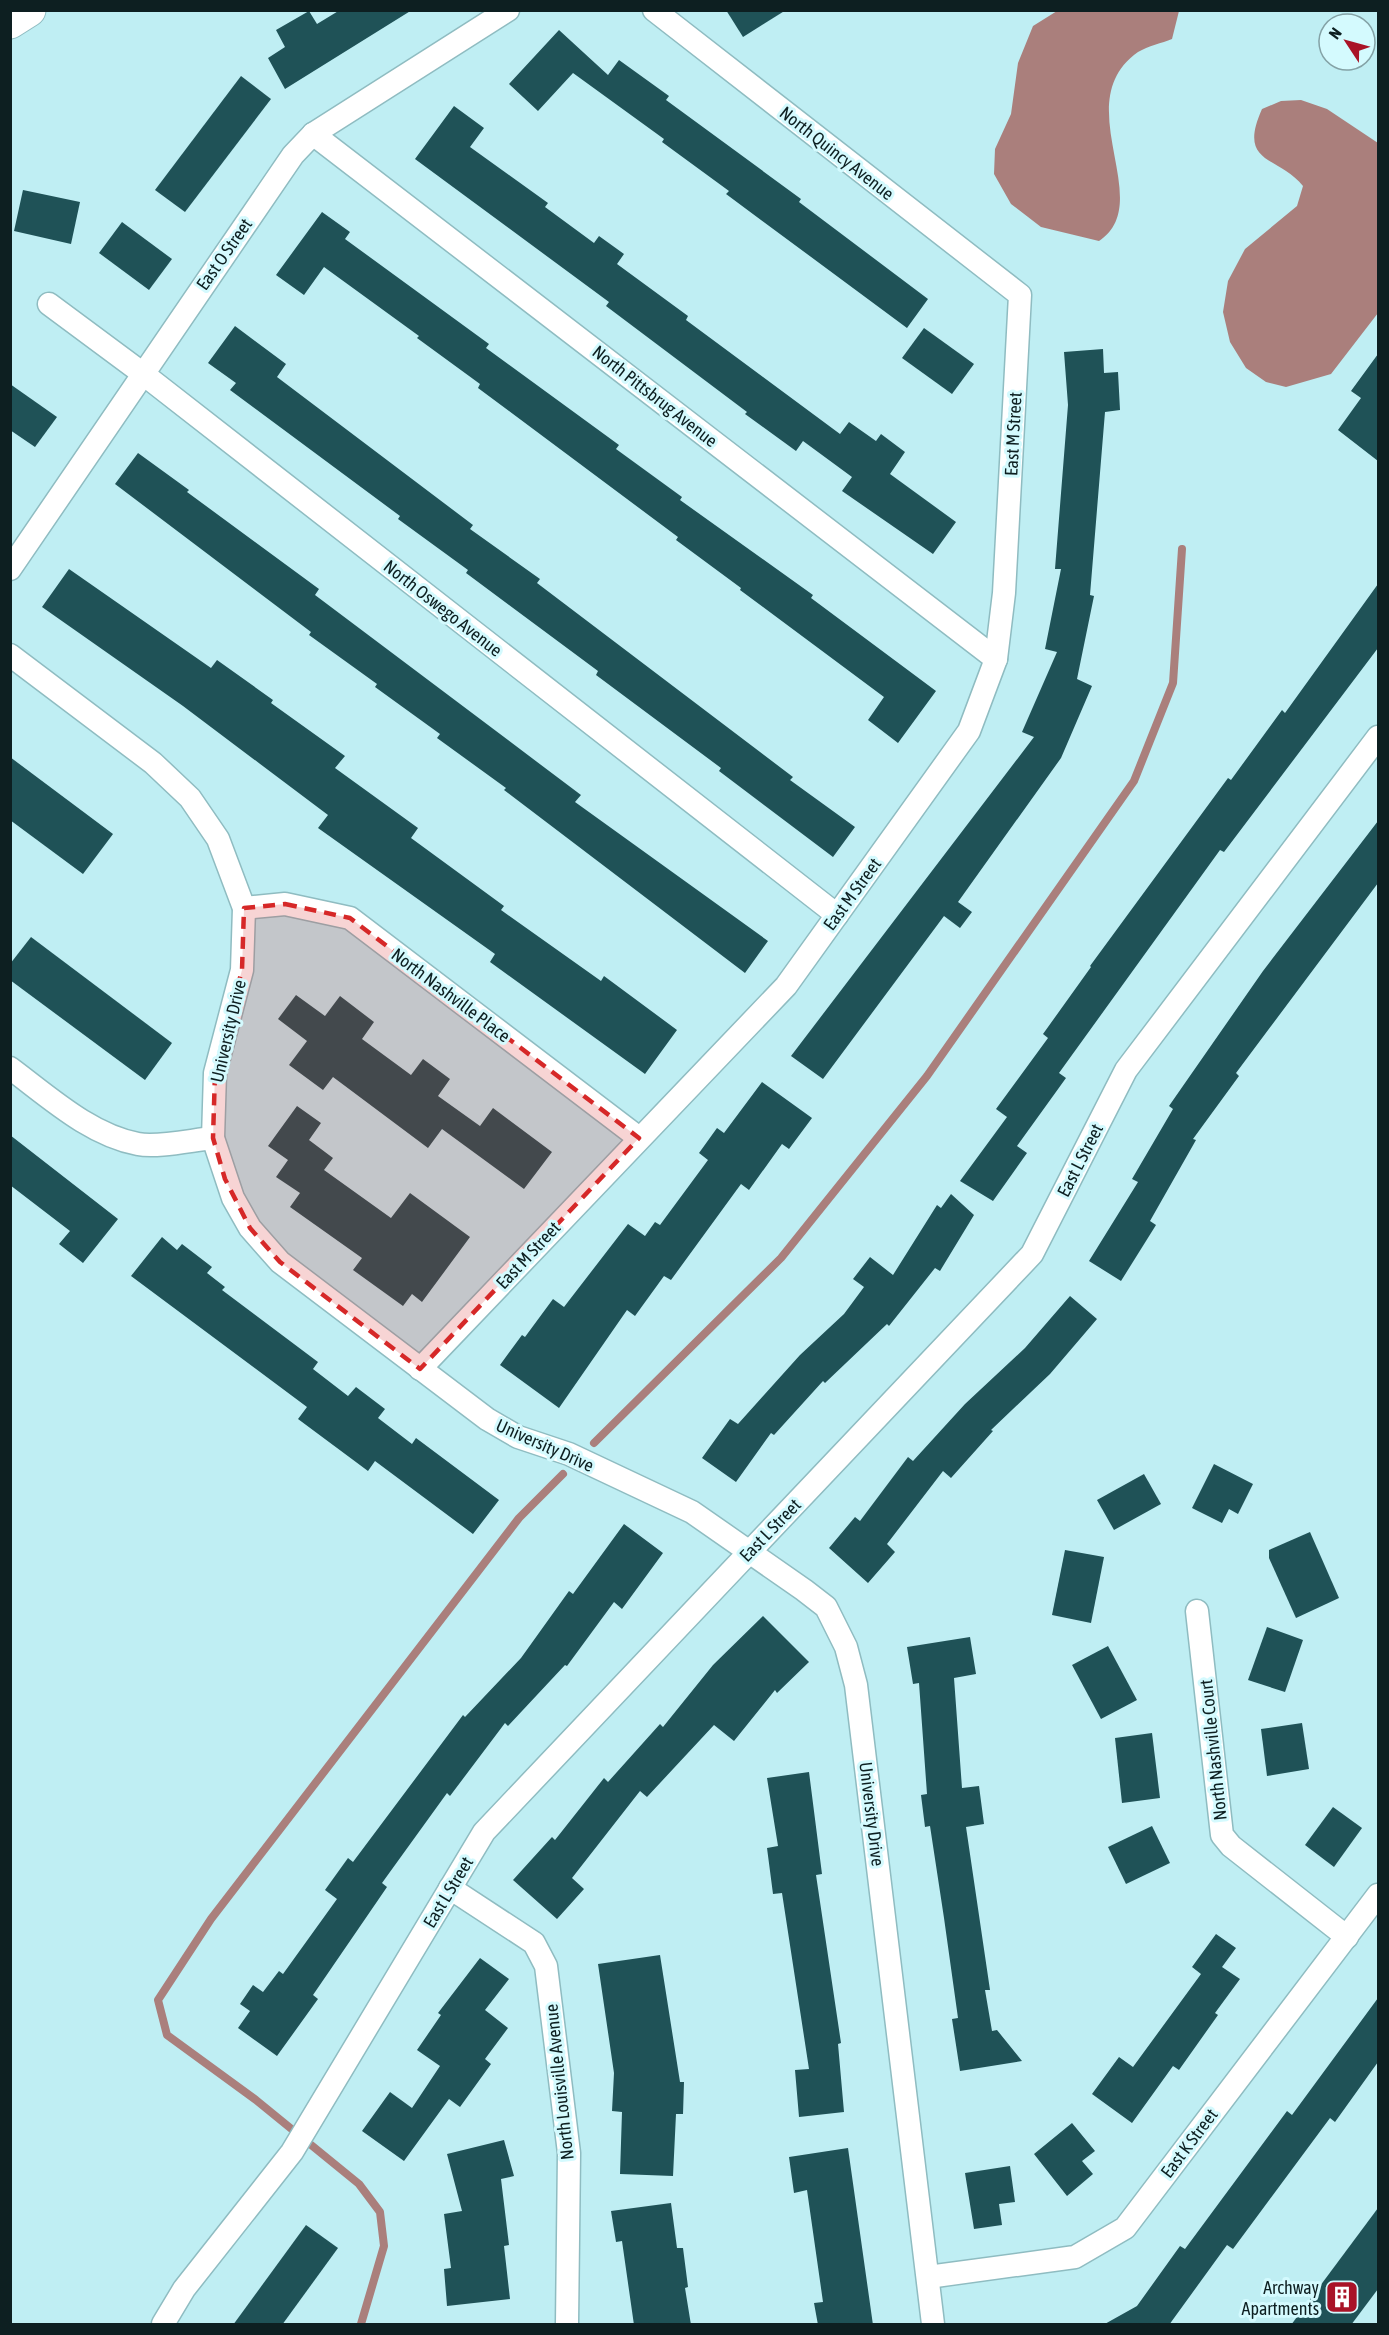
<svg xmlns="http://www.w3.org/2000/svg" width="1389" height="2335" font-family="'Asap Condensed',sans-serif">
<rect width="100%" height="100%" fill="#bfeef3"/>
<g fill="#aa7f7c">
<path d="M 1057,11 L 1179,11 L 1172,39 C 1162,43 1148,46 1138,52 C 1066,103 1158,202 1099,241 L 1041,227 L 1011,204 L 994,174 L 995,149 L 1011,114 L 1018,63 L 1033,26 Z"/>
<path d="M 1301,100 L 1327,109 L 1378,143 L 1378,313 L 1331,374 L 1286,387 L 1266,382 L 1246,368 L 1230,342 L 1223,312 L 1228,281 L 1245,249 L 1297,206 L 1303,186 C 1278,155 1237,165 1262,109 L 1281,101 Z"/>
</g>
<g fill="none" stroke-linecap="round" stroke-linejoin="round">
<g stroke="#aa7f7c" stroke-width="8">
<path d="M 594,1443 L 781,1258 L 927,1076 L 1134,781 L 1173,683 L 1182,549"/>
<path d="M 361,2324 L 384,2246 L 380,2212 L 359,2184 L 256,2100 L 167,2035 L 158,2000 L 211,1919 L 519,1518 L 563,1474"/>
</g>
</g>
<g fill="#1f5257">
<path d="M 340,10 L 412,10 L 285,89 L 268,58 L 285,47 L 276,30 L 309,11 L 317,24 Z"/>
<path d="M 726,10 L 786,10 L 743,37 Z"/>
<path d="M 559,30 L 608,75 L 619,60 L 669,96 L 666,100 L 801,199 L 799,202 L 928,299 L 907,328 L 726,194 L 729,191 L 662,142 L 664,139 L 573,73 L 538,111 L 509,84 Z"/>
<path d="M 241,76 L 271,99 L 185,212 L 155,190 Z"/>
<path d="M 454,106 L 484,128 L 470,147 L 548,203 L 545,207 L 594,243 L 599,236 L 624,254 L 617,264 L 688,316 L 686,320 L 840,434 L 849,422 L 876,441 L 881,434 L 905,452 L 890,474 L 956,522 L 933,554 L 842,491 L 852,477 L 803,441 L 796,451 L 745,414 L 747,412 L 606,306 L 609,302 L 415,159 Z"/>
<path d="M 23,190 L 80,202 L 71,244 L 14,231 Z"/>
<path d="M 322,212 L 350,232 L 345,239 L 489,344 L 486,348 L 619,445 L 616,449 L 682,497 L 680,500 L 813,595 L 811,598 L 936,691 L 898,743 L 868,720 L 884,697 L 740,590 L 741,588 L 676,540 L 678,537 L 478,388 L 480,384 L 417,338 L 419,336 L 324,267 L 304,295 L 276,275 Z"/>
<path d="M 122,222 L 172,259 L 149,290 L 99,253 Z"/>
<path d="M 235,326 L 286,364 L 277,377 L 473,525 L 470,529 L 540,579 L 537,583 L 793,777 L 790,780 L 855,827 L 833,857 L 719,771 L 721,768 L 596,675 L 598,671 L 466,573 L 468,570 L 398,519 L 400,516 L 230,390 L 236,383 L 208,363 Z"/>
<path d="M 924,328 L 974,364 L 952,394 L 902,358 Z"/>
<path d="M 1103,349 L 1104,373 L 1118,372 L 1120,410 L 1105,412 L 1090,595 L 1094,596 L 1077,679 L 1092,686 L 1061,758 L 958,902 L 972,912 L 960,928 L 944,916 L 823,1079 L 791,1056 L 1034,737 L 1022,732 L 1057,652 L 1045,649 L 1061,569 L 1055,569 L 1068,405 L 1064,352 Z"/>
<path d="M 1378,354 L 1378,461 L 1338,430 L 1361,398 L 1351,391 Z"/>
<path d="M 10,384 L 57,417 L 35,447 L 10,430 Z"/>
<path d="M 138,453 L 189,490 L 187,492 L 319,589 L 315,595 L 581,795 L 575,802 L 768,941 L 745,973 L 504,790 L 506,788 L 437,738 L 440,734 L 375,687 L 377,684 L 309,635 L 311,632 L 115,484 Z"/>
<path d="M 69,569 L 211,668 L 217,660 L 273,700 L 271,703 L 345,756 L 335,768 L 418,828 L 411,838 L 504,906 L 501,910 L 601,981 L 604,976 L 677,1030 L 645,1074 L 490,962 L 495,954 L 318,828 L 328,815 L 183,706 L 42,607 Z"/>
<path d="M 1378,584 L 1378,648 L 1224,852 L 1220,850 L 1059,1073 L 1066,1078 L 1017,1146 L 1027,1153 L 993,1201 L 960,1181 L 1007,1117 L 996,1109 L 1048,1038 L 1043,1034 L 1091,967 L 1090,966 L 1228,778 L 1231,780 L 1282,710 L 1285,713 Z"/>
<path d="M 10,757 L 113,834 L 83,874 L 10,820 Z"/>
<path d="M 1378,821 L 1378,883 L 1236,1073 L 1239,1076 L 1193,1139 L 1196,1140 L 1150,1221 L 1156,1225 L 1121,1281 L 1089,1261 L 1138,1182 L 1132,1179 L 1173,1109 L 1169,1106 L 1263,971 Z"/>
<path d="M 31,937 L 172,1043 L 145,1080 L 10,980 L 10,964 Z"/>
<path d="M 296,995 L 325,1016 L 340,996 L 374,1022 L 362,1039 L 411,1075 L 423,1059 L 450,1079 L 438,1096 L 480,1126 L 493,1108 L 552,1152 L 524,1189 L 442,1129 L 428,1148 L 333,1077 L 323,1090 L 289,1065 L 307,1041 L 278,1019 Z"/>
<path d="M 762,1082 L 812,1118 L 789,1149 L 782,1144 L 749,1190 L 741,1184 L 671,1280 L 664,1276 L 635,1316 L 627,1310 L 559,1408 L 500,1365 L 522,1335 L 525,1337 L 553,1299 L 564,1307 L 628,1224 L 645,1236 L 655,1222 L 660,1225 L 708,1160 L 699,1153 L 717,1128 L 724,1133 Z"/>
<path d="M 297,1106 L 321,1123 L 309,1140 L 333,1158 L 324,1170 L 391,1218 L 410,1193 L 470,1237 L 422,1302 L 412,1294 L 403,1306 L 353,1270 L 362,1258 L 290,1207 L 300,1193 L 276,1177 L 288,1160 L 268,1146 Z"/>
<path d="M 10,1135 L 118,1219 L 83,1263 L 59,1244 L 70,1231 L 10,1185 Z"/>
<path d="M 951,1194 L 974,1215 L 940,1271 L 935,1268 L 889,1326 L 887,1324 L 825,1383 L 823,1381 L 774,1435 L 771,1433 L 736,1482 L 702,1458 L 730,1419 L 738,1424 L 800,1355 L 844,1314 L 864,1287 L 853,1279 L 870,1257 L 893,1275 L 937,1205 L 941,1208 Z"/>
<path d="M 162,1237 L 177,1250 L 182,1244 L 212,1267 L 207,1273 L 225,1287 L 222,1290 L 318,1362 L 313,1369 L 348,1396 L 356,1387 L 385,1409 L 378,1418 L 412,1444 L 416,1438 L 499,1500 L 473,1534 L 375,1461 L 368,1471 L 298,1419 L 307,1407 L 131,1276 Z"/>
<path d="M 1070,1296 L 1097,1319 L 1050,1374 L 991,1430 L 993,1431 L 951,1478 L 943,1471 L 887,1544 L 895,1552 L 868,1583 L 829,1548 L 855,1517 L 860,1521 L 908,1457 L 913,1461 L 965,1404 L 1025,1348 Z"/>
<path d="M 1214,1464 L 1253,1484 L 1238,1514 L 1229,1509 L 1222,1523 L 1192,1508 Z"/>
<path d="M 1144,1474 L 1161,1504 L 1114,1530 L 1097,1500 Z"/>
<path d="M 624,1524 L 663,1553 L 622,1609 L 614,1602 L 567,1666 L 565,1665 L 508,1726 L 505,1723 L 450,1796 L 447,1793 L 382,1883 L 387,1887 L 313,1995 L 318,1999 L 277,2056 L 238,2028 L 250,2011 L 240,2004 L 253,1985 L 263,1992 L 279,1971 L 283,1974 L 337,1899 L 325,1890 L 348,1858 L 353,1862 L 463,1715 L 465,1717 L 521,1658 L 569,1591 L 573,1594 Z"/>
<path d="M 1310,1532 L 1339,1598 L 1296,1618 L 1269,1558 L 1269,1550 Z"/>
<path d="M 1065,1550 L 1104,1557 L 1091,1623 L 1052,1615 Z"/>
<path d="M 763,1616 L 809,1662 L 777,1693 L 775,1690 L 734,1741 L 714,1725 L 647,1797 L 640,1791 L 572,1878 L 584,1889 L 557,1919 L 513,1880 L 552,1837 L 555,1840 L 604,1778 L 608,1782 L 660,1724 L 663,1727 L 713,1665 Z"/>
<path d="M 1267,1627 L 1303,1640 L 1285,1692 L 1248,1680 Z"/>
<path d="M 970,1637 L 976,1674 L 954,1678 L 962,1788 L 979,1786 L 984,1824 L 966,1827 L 990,1990 L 985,1990 L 992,2031 L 997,2030 L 1022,2061 L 960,2071 L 952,2019 L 958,2018 L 944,1918 L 930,1826 L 925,1827 L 921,1795 L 927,1794 L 919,1683 L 913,1684 L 907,1647 Z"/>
<path d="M 1108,1646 L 1137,1700 L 1101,1719 L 1072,1665 Z"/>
<path d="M 1302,1723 L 1309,1769 L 1267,1776 L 1261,1729 Z"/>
<path d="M 1152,1733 L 1160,1798 L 1122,1803 L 1115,1738 Z"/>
<path d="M 809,1772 L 822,1874 L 816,1875 L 841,2043 L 838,2044 L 844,2112 L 799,2117 L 795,2070 L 809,2069 L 782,1893 L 773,1894 L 767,1848 L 778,1846 L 767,1778 Z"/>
<path d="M 1333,1807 L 1362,1828 L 1334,1867 L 1305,1845 Z"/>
<path d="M 1152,1826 L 1170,1863 L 1126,1884 L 1108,1847 Z"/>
<path d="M 1216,1934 L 1236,1948 L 1222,1967 L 1240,1979 L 1215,2013 L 1218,2015 L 1179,2070 L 1173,2066 L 1132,2123 L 1092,2094 L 1119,2057 L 1133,2067 L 1201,1974 L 1192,1967 Z"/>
<path d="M 660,1955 L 680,2082 L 684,2082 L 683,2114 L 676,2114 L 673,2176 L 620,2174 L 622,2112 L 612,2111 L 614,2073 L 598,1964 Z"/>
<path d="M 480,1958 L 509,1979 L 485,2010 L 508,2028 L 485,2059 L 491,2064 L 460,2107 L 449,2099 L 404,2161 L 362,2131 L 390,2092 L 412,2108 L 440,2066 L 417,2050 L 441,2015 L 438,2013 Z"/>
<path d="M 1378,1998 L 1378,2062 L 1335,2122 L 1330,2118 L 1233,2249 L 1227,2245 L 1169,2325 L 1103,2325 L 1137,2306 L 1180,2246 L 1185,2249 L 1287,2111 L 1292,2115 Z"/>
<path d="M 1072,2123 L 1095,2151 L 1082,2161 L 1093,2174 L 1067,2196 L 1034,2154 Z"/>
<path d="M 504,2140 L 514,2176 L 501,2179 L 509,2245 L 504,2246 L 510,2299 L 447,2306 L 444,2269 L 451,2268 L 444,2214 L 462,2211 L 447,2154 Z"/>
<path d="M 848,2148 L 873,2325 L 818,2325 L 814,2303 L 823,2302 L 807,2190 L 794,2193 L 789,2157 Z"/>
<path d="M 1010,2166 L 1015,2202 L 999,2204 L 1002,2225 L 974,2229 L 965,2173 Z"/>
<path d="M 671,2203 L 677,2248 L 683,2248 L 688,2287 L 685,2288 L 691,2325 L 634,2325 L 622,2241 L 616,2242 L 611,2211 Z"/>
<path d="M 1378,2208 L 1378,2289 L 1351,2325 L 1291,2325 Z"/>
<path d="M 306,2225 L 338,2248 L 282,2325 L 233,2325 Z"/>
</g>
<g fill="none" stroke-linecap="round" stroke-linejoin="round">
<g stroke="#8fbcc1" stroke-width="25">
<g id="street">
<path d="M 313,134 L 996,659"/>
<path d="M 49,304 L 142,373 L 837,915"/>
<path d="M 10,569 L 293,155 L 313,134 L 508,10"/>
<path d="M 10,655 L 153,763 L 190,798 L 218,839 L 244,908 L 242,970 L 215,1073 L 213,1138 L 233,1198 L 250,1228 L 280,1262 L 487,1419 L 518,1437 L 569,1454 L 692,1512 L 804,1590 L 826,1607 L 846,1647 L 856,1685 L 933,2324"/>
<path d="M 244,908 L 285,904 L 350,918 L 639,1138"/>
<path d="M 10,1068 C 49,1097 90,1135 138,1144 C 157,1148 192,1140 213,1138"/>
<path d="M 420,1369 L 786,986 L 969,731 L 996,659 L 1004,593 L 1020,295 L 654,10"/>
<path d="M 1197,1611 L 1222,1835 L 1231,1846 L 1347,1937"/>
<path d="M 450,1888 L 534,1943 L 546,1966 L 569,2153 L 567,2324"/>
<path d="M 928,2277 L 1075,2257 L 1125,2228 L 1378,1895"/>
<path d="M 163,2324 L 184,2289 L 292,2152 L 484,1832 L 1032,1254 L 1126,1070 L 1378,737"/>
</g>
</g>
<g stroke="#8fbcc1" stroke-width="35">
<path id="highway" d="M 10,22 L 29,10"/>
</g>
<use href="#street" stroke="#fff" stroke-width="22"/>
<use href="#highway" stroke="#fff" stroke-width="33"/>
</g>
<path fill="#d62828" fill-opacity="0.2" stroke="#d62828" stroke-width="4.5" stroke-dasharray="12 8" stroke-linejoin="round" d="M 285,904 L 350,918 L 639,1138 L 420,1369 L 280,1262 L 250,1228 L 225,1179 L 213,1138 L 215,1073 L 242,970 L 244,908 Z"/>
<defs>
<g id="building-square" transform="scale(1.725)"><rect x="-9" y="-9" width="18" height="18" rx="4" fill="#a91327" stroke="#d4fafe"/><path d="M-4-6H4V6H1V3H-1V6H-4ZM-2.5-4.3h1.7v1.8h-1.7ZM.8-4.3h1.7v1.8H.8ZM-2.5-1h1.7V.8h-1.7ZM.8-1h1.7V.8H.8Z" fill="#fff"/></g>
</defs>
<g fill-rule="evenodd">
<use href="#building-square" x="1342" y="2297"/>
</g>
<g text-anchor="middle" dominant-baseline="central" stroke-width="6" stroke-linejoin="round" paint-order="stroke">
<g font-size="18" fill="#0d1f21" stroke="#d4fafe">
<text transform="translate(837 153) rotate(38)">North Quincy Avenue</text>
<text transform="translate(224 254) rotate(-55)">East O Street</text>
<text transform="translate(655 396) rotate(38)">North Pittsbrug Avenue</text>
<text transform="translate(1013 434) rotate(-87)">East M Street</text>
<text transform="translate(443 608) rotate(38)">North Oswego Avenue</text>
<text transform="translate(852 894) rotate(-54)">East M Street</text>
<text transform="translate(451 995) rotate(37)">North Nashville Place</text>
<text transform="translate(228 1031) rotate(-77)">University Drive</text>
<text transform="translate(1080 1160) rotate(-63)">East L Street</text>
<text transform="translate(528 1255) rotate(-47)">East M Street</text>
<text transform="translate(545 1445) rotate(24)">University Drive</text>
<text transform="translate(770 1530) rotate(-46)">East L Street</text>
<text transform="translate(1213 1750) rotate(-96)">North Nashville Court</text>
<text transform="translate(872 1814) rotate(83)">University Drive</text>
<text transform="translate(448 1892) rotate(-59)">East L Street</text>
<text transform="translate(559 2082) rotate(-96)">North Louisville Avenue</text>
<text transform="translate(1189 2143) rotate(-53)">East K Street</text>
</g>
<g font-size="18" fill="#0d1f21" stroke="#d4fafe" text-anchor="end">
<text x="1319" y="2287">Archway<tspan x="1319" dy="21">Apartments</tspan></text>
</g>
</g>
<rect width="1389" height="2335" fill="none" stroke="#0d1f21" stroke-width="24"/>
<g transform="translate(1347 42) rotate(306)"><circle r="28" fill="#d4fafe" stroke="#84a2a6" stroke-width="1.5"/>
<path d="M0-4.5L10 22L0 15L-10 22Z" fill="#a91327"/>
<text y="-9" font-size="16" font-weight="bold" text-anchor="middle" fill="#0d1f21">N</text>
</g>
</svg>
